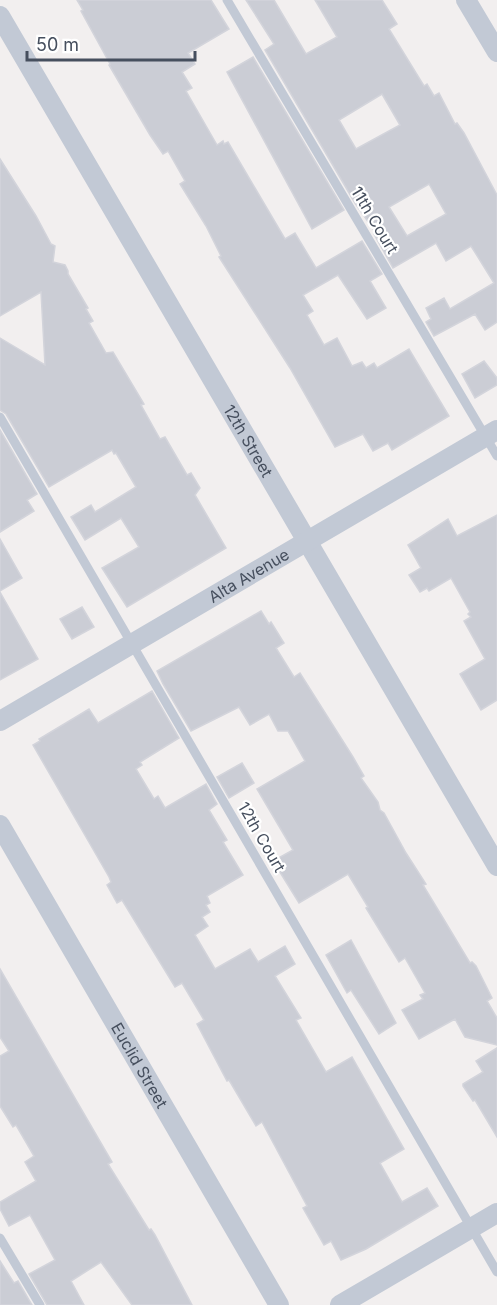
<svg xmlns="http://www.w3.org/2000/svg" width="497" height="1305" font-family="Inter,sans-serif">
<rect width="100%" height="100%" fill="#f2efef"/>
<g fill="#cbcdd5" stroke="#d3d4db" stroke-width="1.5" fill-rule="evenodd">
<path d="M 77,0 L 211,0 L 229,29 L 188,53 L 195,64 L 182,72 L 192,88 L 186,91 L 217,145 L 223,141 L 224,144 L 228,142 L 285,239 L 295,233 L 316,268 L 362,241 L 382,274 L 370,281 L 386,308 L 367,319 L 338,275 L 303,295 L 313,311 L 307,315 L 324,345 L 337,338 L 352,366 L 362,362 L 366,368 L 374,363 L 377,368 L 409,349 L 449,416 L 392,450 L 388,443 L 373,451 L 363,434 L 335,447 L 290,368 L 219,257 L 221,256 L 206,226 L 180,184 L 185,181 L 168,151 L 163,154 L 150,135 L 109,65 L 110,64 L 81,11 L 83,10 Z"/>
<path d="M 246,0 L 274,0 L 306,54 L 337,37 L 315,0 L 382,0 L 397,24 L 389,29 L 424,86 L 427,84 L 434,96 L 439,93 L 455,124 L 457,123 L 464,133 L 497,195 L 497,322 L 485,330 L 475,314 L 434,336 L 426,322 L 431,319 L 426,308 L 444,298 L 450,309 L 494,283 L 471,246 L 446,261 L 436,243 L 393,268 L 374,234 L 376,233 L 355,203 L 265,50 L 274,44 ZM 382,94 L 400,125 L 356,149 L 339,120 ZM 429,184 L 446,214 L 407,236 L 389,207 Z"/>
<path d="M 253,57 L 344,210 L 312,229 L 227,72 Z"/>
<path d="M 0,159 L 36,216 L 51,244 L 55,246 L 53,262 L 65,265 L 68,271 L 68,274 L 88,308 L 86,309 L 93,321 L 89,323 L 106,353 L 113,352 L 144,404 L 141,405 L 160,439 L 165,437 L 187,475 L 191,473 L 200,488 L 195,495 L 226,548 L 127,607 L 102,568 L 139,547 L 121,518 L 85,540 L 71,517 L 91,505 L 95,512 L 136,487 L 116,453 L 114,454 L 112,450 L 49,487 L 6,414 L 0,410 L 0,338 L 45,365 L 41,292 L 0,316 Z"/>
<path d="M 484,361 L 497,378 L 497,385 L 475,398 L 462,374 Z"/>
<path d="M 0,430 L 37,494 L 27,500 L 34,511 L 0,532 Z"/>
<path d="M 497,515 L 497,700 L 481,710 L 460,674 L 485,659 L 464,621 L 471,617 L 468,614 L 470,612 L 451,578 L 429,591 L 427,588 L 420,592 L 409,575 L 421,568 L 408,545 L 448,519 L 457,536 Z"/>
<path d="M 0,539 L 22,578 L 0,591 Z"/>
<path d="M 0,592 L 38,659 L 0,680 Z"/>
<path d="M 82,607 L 94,627 L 72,639 L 60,619 Z"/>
<path d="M 261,611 L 269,624 L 271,622 L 284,643 L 276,648 L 294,677 L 300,673 L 353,757 L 364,776 L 361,778 L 378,802 L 380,810 L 384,813 L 406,853 L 426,884 L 423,885 L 443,918 L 470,963 L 472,962 L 476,966 L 492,998 L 487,1001 L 497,1018 L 497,1045 L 465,1037 L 455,1019 L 419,1039 L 402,1010 L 423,999 L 420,995 L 425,993 L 405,958 L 399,962 L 366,908 L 368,907 L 348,874 L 299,903 L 273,861 L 293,850 L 257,789 L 305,761 L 288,731 L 278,731 L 269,714 L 250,725 L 239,707 L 191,731 L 163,684 L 157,671 Z"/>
<path d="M 152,691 L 179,738 L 140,762 L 142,765 L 136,769 L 154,799 L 158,796 L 165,808 L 206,784 L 217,804 L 209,810 L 227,840 L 223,842 L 243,875 L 207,896 L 210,903 L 206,905 L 210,912 L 202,917 L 208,926 L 195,935 L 215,969 L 250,949 L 258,962 L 285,946 L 295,964 L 275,976 L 301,1018 L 296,1020 L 326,1072 L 352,1057 L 404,1149 L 380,1163 L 402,1202 L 427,1188 L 438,1206 L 366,1249 L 341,1260 L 331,1241 L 324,1245 L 303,1208 L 307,1206 L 262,1122 L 256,1126 L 229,1080 L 227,1081 L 197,1024 L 204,1020 L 182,983 L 175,987 L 122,900 L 117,903 L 107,885 L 111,882 L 109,877 L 33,745 L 40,741 L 39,739 L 89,709 L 98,723 Z"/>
<path d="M 242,763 L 254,783 L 229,798 L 217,777 Z"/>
<path d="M 351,940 L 396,1023 L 379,1034 L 351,990 L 347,993 L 326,955 Z"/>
<path d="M 0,969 L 112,1162 L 108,1164 L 149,1230 L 151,1229 L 155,1235 L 192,1305 L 132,1305 L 101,1262 L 71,1281 L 84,1305 L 47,1305 L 29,1274 L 55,1260 L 30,1215 L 9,1226 L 0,1209 L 0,1202 L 36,1181 L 25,1162 L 34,1156 L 16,1125 L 13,1127 L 0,1106 L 0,1056 L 9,1051 L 0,1037 Z"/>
<path d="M 497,1048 L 497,1137 L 475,1100 L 473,1101 L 463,1086 L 463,1084 L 483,1072 L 476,1061 Z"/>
<path d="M 0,1261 L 14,1283 L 18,1281 L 32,1305 L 0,1305 Z"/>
</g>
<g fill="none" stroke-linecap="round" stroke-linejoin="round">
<g stroke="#c2c9d5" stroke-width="9">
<path d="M 227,0 L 497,456"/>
<path d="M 0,417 L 497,1272"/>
<path d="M 0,1238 L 40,1305"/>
</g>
<g stroke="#c2c9d5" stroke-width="20">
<path d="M 466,0 L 497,52"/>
<path id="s1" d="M 0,16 L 497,866"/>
<path id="s2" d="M 0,721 L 497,430"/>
<path id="s3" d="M 0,825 L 279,1305"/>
<path d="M 340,1305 L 497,1213"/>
</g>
</g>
<g text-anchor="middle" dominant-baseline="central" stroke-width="4.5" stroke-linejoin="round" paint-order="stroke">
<g font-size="16" fill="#464f5e" stroke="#fff">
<text transform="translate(375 220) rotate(59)">11th Court</text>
<text stroke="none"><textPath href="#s1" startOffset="492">12th Street</textPath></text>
<text stroke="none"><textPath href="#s2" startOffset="288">Alta Avenue</textPath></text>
<text transform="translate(262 837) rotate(60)">12th Court</text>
<text stroke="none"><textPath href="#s3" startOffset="278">Euclid Street</textPath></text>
</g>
</g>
<path d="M27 51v9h168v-9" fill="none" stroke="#464f5e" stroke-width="3"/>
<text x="36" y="51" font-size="18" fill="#464f5e" stroke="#ffffff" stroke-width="4.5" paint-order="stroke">50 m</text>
</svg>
